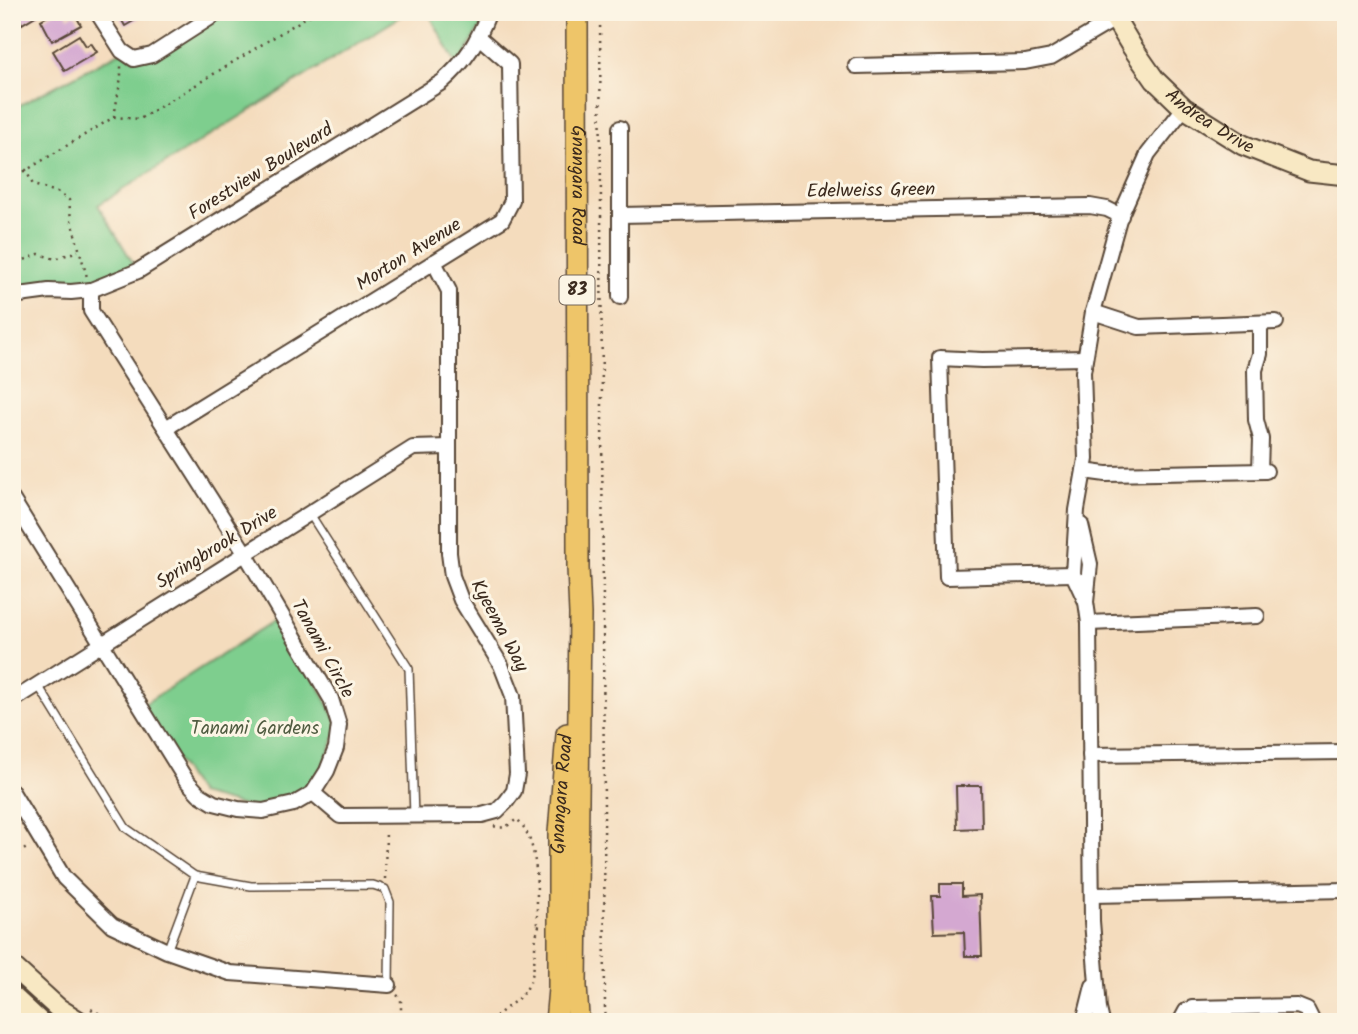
<svg xmlns="http://www.w3.org/2000/svg" width="1358" height="1034" font-family="Kalam,sans-serif">
<rect width="100%" height="100%" fill="#fcf5e5"/>
<filter id="ink" filterUnits="userSpaceOnUse"><feTurbulence type="fractalNoise" baseFrequency=".0143" numOctaves="2"/><feDisplacementMap in="SourceGraphic" scale="14" xChannelSelector="R" yChannelSelector="G"/><feConvolveMatrix kernelMatrix="1 2 1 2 8 2 1 2 1" color-interpolation-filters="sRGB"/></filter>
<filter id="wash" filterUnits="userSpaceOnUse"><feTurbulence type="fractalNoise" baseFrequency=".00686" numOctaves="4" result="noise"/><feDisplacementMap in="SourceGraphic" scale="28" xChannelSelector="R" yChannelSelector="G"/><feGaussianBlur stdDeviation="1.57" result="paint"/><feColorMatrix in="noise" values="0 0 0 0 0 0 0 0 0 0 0 0 0 0 0 0 0 1.4 0 .05"/><feComposite in="paint" operator="in"/></filter>
<g filter="url(#wash)">
<rect width="100%" height="100%" fill="#f4dcbd"/>
<g fill="#7ece8e" stroke="#5c7c56" stroke-width="2">
<path d="M 219,12 L 408,12 L 98,205 L 138,271 L 91,290 L 12,296 L 12,109 L 122,51 L 134,59 Z"/>
<path d="M 428,12 L 489,12 L 458,67 Z"/>
<path d="M 282,616 L 339,725 L 313,793 L 263,811 L 199,794 L 141,706 Z"/>
</g>
<g id="blocks">
<g fill="#d4a8d1">
<path d="M 16,12 L 42,12 L 22,24 Z"/>
<path d="M 55,12 L 66,12 L 68,17 L 75,14 L 81,25 L 52,41 L 41,20 Z"/>
<path d="M 117,12 L 149,12 L 125,26 Z"/>
<path d="M 79,35 L 86,46 L 91,43 L 97,52 L 65,71 L 53,51 Z"/>
<path d="M 956,786 L 981,786 L 982,828 L 957,829 Z"/>
<path d="M 940,884 L 962,884 L 962,896 L 980,895 L 982,956 L 965,956 L 964,932 L 934,933 L 932,896 L 940,896 Z"/>
</g>
</g>
</g>
<g filter="url(#ink)">
<use href="#blocks" fill-opacity="0" stroke="#574536" stroke-width="2"/>
<g fill="none" stroke-linecap="round" stroke-linejoin="round">
<g stroke="#574536" stroke-width="10">
<g id="lane">
<path d="M 310,514 L 409,669 L 414,816"/>
<path d="M 38,685 L 126,828 L 195,876 L 251,886 L 373,885 L 385,889 L 390,902 L 389,985"/>
<path d="M 167,951 L 195,876"/>
</g>
</g>
<g stroke="#574536" stroke-width="18">
<g id="street">
<path d="M 97,12 L 122,51 L 134,59 L 152,55 L 219,12"/>
<path d="M 856,66 L 1025,62 L 1051,57 L 1115,19"/>
<path d="M 620,128 L 620,297"/>
<path d="M 620,215 L 1090,206 L 1107,209 L 1121,216"/>
<path d="M 12,296 L 49,291 L 71,292 L 91,290 L 138,271 L 442,82 C 467,60 477,42 489,12"/>
<path d="M 1093,312 L 1139,327 L 1276,322"/>
<path d="M 1260,323 L 1260,354 L 1255,370 L 1256,420 L 1261,439 L 1260,471"/>
<path d="M 166,428 L 502,220 L 512,201 L 510,64 L 479,37"/>
<path d="M 1084,471 L 1106,474 L 1266,471"/>
<path d="M 12,499 L 186,780 L 199,794 L 214,803 L 238,809 L 263,811 L 294,804 L 313,793 L 327,771 L 336,748 L 339,725 L 331,699 L 245,553 L 91,311 L 91,290"/>
<path d="M 1081,525 L 1090,564 L 1086,602 L 1089,623 L 1092,921 L 1099,1009 L 1102,1022"/>
<path d="M 1073,574 L 947,577 L 940,358 L 982,360 L 1085,358"/>
<path d="M 1086,602 L 1073,574 L 1077,510 L 1086,459 L 1083,372 L 1093,312 L 1119,219 L 1148,154 L 1184,108"/>
<path d="M 1089,623 L 1257,616"/>
<path d="M 12,701 L 413,448 L 448,447"/>
<path d="M 1090,755 L 1346,752"/>
<path d="M 12,792 L 64,878 L 112,925 L 167,951 L 230,973 L 389,985"/>
<path d="M 313,793 L 340,816 L 482,815 L 497,811 L 506,802 L 514,791 L 517,774 L 513,696 L 501,665 L 461,600 L 452,576 L 449,553 L 449,291 L 434,262"/>
<path d="M 1092,895 L 1346,890"/>
<path d="M 1084,1022 L 1093,986"/>
<path d="M 1180,1022 L 1186,1011 L 1192,1008 L 1297,1006 L 1307,1010 L 1313,1022"/>
</g>
</g>
<g stroke="#574536" stroke-width="23">
<g id="secondary">
<path id="s1" d="M 1111,12 L 1132,47 L 1155,80 L 1184,108 L 1243,145 L 1309,171 L 1346,175"/>
<path d="M 12,966 L 58,1008 L 80,1022"/>
<path d="M 12,996 L 40,1022"/>
</g>
</g>
<g stroke="#574536" stroke-width="24">
<g id="primary">
<path id="s2" d="M 577,12 L 578,568 L 580,614 L 576,986 L 578,1016 L 580,1022"/>
<path id="s3" d="M 556,1022 L 559,989 L 559,833 L 567,734"/>
</g>
</g>
<g stroke="#574536" stroke-width="2.5" stroke-dasharray="2 5" stroke-linecap="butt">
<path d="M 600,12 L 605,1012 L 607,1022"/>
<path d="M 114,117 L 121,77 L 121,65"/>
<path d="M 12,165 L 26,170 L 33,185 L 57,192 L 69,200 L 71,220 L 87,277"/>
<path d="M 12,179 L 114,117 L 140,119 L 315,12"/>
<path d="M 12,265 L 39,254 L 55,259 L 78,251"/>
<path d="M 494,826 C 503,830 509,825 517,819 C 542,844 536,895 537,929"/>
<path d="M 12,857 L 30,846"/>
<path d="M 385,879 L 386,830"/>
<path d="M 397,995 L 401,999 L 401,1022"/>
<path d="M 91,1009 L 114,1022"/>
<path d="M 491,1022 C 503,1007 523,1000 530,982 C 538,962 531,942 541,921"/>
</g>
<use href="#lane" stroke="#fff" stroke-width="7"/>
<use href="#street" stroke="#fff" stroke-width="14"/>
<use href="#secondary" stroke="#f8e8c3" stroke-width="19"/>
<use href="#primary" stroke="#eec569" stroke-width="21"/>
</g>
</g>
<g text-anchor="middle" dominant-baseline="central" stroke-width="6" stroke-linejoin="round" paint-order="stroke">
<rect fill="#fcf5e5" stroke="#75675a" stroke-width="2" x="559.5" y="275.5" width="35" height="29" rx="5"/>
<g font-size="18" font-weight="bold" fill="#3b2a1e">
<text x="577" y="290">83</text>
</g>
<g font-size="19" fill="#3b2a1e" stroke="#fcf5e5">
<text stroke="none"><textPath href="#s1" startOffset="150">Andrea Drive</textPath></text>
<text transform="translate(261 172) rotate(-32)">Forestview Boulevard</text>
<text stroke="none"><textPath href="#s2" startOffset="173">Gnangara Road</textPath></text>
<text transform="translate(871 191) rotate(-1)">Edelweiss Green</text>
<text transform="translate(409 255) rotate(-32)">Morton Avenue</text>
<text transform="translate(217 548) rotate(-32)">Springbrook Drive</text>
<text transform="translate(499 626) rotate(62)">Kyeema Way</text>
<text transform="translate(322 649) rotate(61)">Tanami Circle</text>
<text stroke="none"><textPath href="#s3" startOffset="228">Gnangara Road</textPath></text>
</g>
<g font-size="19" fill="#4f5b40" stroke="#fcf5e5">
<text x="255" y="729">Tanami Gardens</text>
</g>
</g>
<rect width="1358" height="1034" fill="none" stroke="#fcf5e5" stroke-width="42"/>
</svg>
